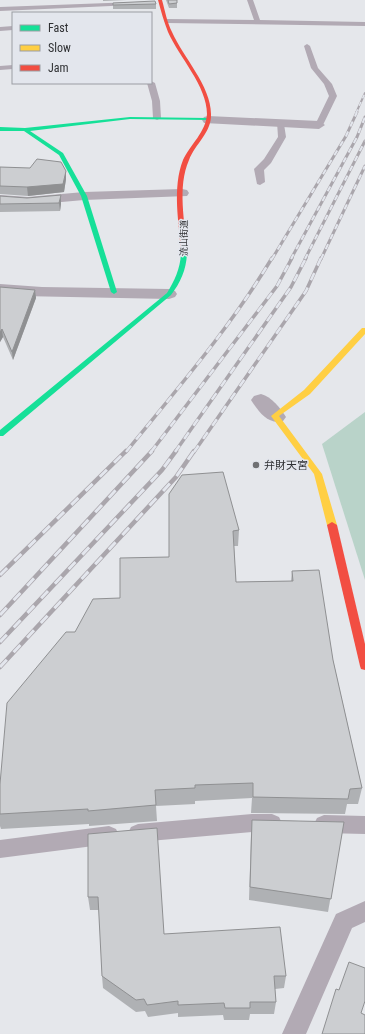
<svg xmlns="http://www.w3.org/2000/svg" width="365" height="1034" font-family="'Roboto Condensed','Noto Sans JP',sans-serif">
<rect width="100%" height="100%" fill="#e5e7eb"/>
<path fill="#b9d3c9" d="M 365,412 L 365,580 L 322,444 Z"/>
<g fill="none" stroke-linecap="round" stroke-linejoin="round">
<g fill="#b2aab4" fill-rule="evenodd">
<path d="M 247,0 L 253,0 L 260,20 L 365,22 L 365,26 L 167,23 L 164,21 L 167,19 L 254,20 Z"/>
<path d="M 135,2 L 135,4 L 133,5 L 0,11 L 0,7 Z"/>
<path d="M 13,26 L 13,30 L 0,31 L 0,27 Z"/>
<path d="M 307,44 L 310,46 L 318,68 L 332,84 L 337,96 L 323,125 L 319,127 L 315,125 L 329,96 L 324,84 L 311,68 L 304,46 Z"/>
<path d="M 13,65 L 13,69 L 0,70 L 0,66 Z"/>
<path d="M 151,81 L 155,83 L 160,101 L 161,118 L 157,120 L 153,118 L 152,101 L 147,83 L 151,83 Z"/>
<path d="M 277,122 L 283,122 L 284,124 L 286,137 L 271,163 L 264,170 L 265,182 L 260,185 L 257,184 L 254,169 L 264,159 L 278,137 Z"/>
<path d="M 252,814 L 272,814 L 279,817 L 282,823 L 279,829 L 272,832 L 252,832 L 138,842 L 131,839 L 128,833 L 131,827 L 138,824 Z"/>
<path d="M 324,815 L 365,816 L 365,834 L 324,833 L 317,830 L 314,824 L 317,818 Z"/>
<path d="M 109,826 L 116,829 L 119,835 L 116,841 L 109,844 L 0,858 L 0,840 Z"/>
<path d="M 365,901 L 365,922 L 352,928 L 306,1034 L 282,1034 L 336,914 Z"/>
</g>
<g fill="#b2aab4" fill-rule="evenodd">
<path d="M 208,116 L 319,121 L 325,125 L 319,129 L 204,123 L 202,120 L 204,117 Z"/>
<path d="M 182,189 L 187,190 L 189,193 L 187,196 L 84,200 L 28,205 L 0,203 L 0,195 L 28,197 L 84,192 Z"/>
<path d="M 0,284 L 42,287 L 169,289 L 175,291 L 177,294 L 175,297 L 169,299 L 21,296 L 0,294 Z"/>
<path d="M 261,394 C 272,397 280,408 286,417 L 283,421 C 268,425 259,412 251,400 L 254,396 Z"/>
</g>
<g fill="#16e098" fill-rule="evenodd">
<path d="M 130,117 L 208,118 L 210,119 L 208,120 L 130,119 L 30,131 L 63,153 L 87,196 L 117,292 L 114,294 L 111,292 L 81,196 L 59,155 L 24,131 L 0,131 L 0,127 L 25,128 Z"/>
<path d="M 184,249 L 187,251 C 187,268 181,282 171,295 L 3,436 L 0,436 L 0,430 L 167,293 C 175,280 181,267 181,251 Z"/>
</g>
<path fill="#ffcf43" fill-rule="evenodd" d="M 362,328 L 365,328 L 365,334 L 310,394 L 279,416 L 322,474 L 337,525 L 332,528 L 327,525 L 314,474 L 271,416 L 304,390 Z"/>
<g fill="#f24e42" fill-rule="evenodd">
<path d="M 158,0 L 162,0 C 165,11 167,22 172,32 C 183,57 211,86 211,114 C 212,132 195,144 189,160 C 177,187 185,222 187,251 L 184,253 L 181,251 C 179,222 172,188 183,160 C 190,145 206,132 207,114 C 207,86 179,57 168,32 C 164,22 161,11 158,0 Z"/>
<path d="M 332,522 L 337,525 L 365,644 L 365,670 L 361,669 L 360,666 L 327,525 Z"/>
</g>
<g stroke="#aaa6ac" stroke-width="2">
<path id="rail-far3" d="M 356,113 L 365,93"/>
</g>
<g stroke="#aaa6ac" stroke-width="3">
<g id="rail-far2">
<path d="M 272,259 L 346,136 L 357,112"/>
<path d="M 291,259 L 357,137 L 365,117"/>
<path d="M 305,259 L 365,141"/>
<path d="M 321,259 L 365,166"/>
</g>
</g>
<g stroke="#aaa6ac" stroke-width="3.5">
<g id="rail-far1">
<path d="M 126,452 C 177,389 230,328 272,258"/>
<path d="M 151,452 L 277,286 L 292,258"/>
<path d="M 175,452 L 291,287 L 306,258"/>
<path d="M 194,452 L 306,291 L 321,258"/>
</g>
</g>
<g stroke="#aaa6ac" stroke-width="4.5">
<g id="rail">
<path d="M 0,575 L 126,451"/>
<path d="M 0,615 L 152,451"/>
<path d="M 0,642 L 162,470 L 176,451"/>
<path d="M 0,667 L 176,477 L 194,451"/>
</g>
</g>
<use href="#rail-far3" stroke="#e3e6ed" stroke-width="1.5" stroke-dasharray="4" stroke-linecap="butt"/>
<use href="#rail-far2" stroke="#e3e6ed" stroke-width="2" stroke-dasharray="5.5" stroke-linecap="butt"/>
<use href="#rail-far1" stroke="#e3e6ed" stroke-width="2.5" stroke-dasharray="8" stroke-linecap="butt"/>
<use href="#rail" stroke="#e3e6ed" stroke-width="3" stroke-dasharray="10" stroke-linecap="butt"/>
</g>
<g fill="#afb1b4">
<path d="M 103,0 L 127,0 L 103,1 Z"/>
<path d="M 166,0 L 177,0 L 177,8 L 169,8 Z"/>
<path d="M 113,3 L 156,4 L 156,9 L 113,9 Z"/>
<path d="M 0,167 L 66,171 L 66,179 L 64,192 L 28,196 L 0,194 Z"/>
<path d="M 61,195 L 61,204 L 60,211 L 0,212 L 0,196 L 27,198 Z"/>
<path d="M 0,287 L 35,290 L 36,298 L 13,360 L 3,337 L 0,342 Z"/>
<path d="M 169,494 L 239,530 L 238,546 L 234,546 L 236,582 L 291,581 L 292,571 L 333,660 L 362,788 L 358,804 L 347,804 L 345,814 L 251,813 L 252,798 L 195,801 L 195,804 L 156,806 L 157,821 L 89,826 L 89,824 L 1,829 L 0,826 L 0,784 L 75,632 L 120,598 L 169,557 Z"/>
<path d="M 252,820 L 344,822 L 328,912 L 249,900 L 251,834 Z"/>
<path d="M 88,834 L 164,934 L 286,976 L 284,988 L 275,989 L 276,1002 L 274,1014 L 250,1014 L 249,1020 L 224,1020 L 223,1015 L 178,1017 L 178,1013 L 148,1017 L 145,1011 L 136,1012 L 103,988 L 102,976 L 99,910 L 90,910 L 88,897 Z"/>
</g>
<g fill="#8f9092">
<path d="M 66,171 L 66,179 L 64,192 L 28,196 L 27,187 Z"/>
<path d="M 61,195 L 61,204 L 60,211 L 59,203 Z"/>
<path d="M 35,290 L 36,298 L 13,360 L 12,352 Z"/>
<path d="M 2,329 L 3,337 L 0,342 L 0,332 Z"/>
</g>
<g fill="#ccced1" stroke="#8f9092">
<path d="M 168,0 L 177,0 L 177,3 L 169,4 Z"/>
<path d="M 155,1 L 156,4 L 113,5 L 113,3 Z"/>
<path d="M 37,159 L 61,162 L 66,171 L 63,184 L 27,187 L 0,186 L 0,167 L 30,168 Z"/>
<path d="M 61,195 L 59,203 L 0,204 L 0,196 L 27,198 Z"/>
<path d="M 0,287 L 35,290 L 12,352 L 2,329 L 0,332 Z"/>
<path d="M 223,472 L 239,530 L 233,531 L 236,582 L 293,581 L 292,571 L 319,570 L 333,660 L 362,788 L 350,789 L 348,799 L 253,797 L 253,783 L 195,785 L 195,788 L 155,790 L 156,805 L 88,811 L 88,809 L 0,814 L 0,784 L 7,703 L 66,632 L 75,632 L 93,599 L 120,598 L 120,558 L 169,557 L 169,494 L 182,475 Z"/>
<path d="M 252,820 L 344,822 L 331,899 L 250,887 Z"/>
<path d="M 157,828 L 164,934 L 280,927 L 286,976 L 274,976 L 276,1002 L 250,1002 L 250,1008 L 225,1008 L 224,1003 L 178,1005 L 178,1001 L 147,1005 L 144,999 L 136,1000 L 102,976 L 98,897 L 88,897 L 88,834 Z"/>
<path d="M 349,962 L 365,968 L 365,1001 L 361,1013 L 365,1015 L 365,1034 L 322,1034 L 336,989 L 339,990 Z"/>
</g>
<circle fill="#6f7073" stroke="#e3e6ed" stroke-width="1.5" cx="256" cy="465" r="4"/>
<g text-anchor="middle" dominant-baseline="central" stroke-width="3" stroke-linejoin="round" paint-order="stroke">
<g font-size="9" fill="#2f3033" stroke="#e3e6ed">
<text transform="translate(184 238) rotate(-90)">流山街道</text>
</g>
<g font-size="11" fill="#2f3033" stroke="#e3e6ed" text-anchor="start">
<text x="264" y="465">弁財天宮</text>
</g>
</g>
<rect x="12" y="12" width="140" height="72" fill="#e3e6ed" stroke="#9b9da3"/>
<rect x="20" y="25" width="20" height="6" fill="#16e098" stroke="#9b9da3"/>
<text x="48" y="32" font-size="12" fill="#2f3033">Fast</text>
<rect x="20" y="45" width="20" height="6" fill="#ffcf43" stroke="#9b9da3"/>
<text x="48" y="52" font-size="12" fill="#2f3033">Slow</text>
<rect x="20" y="65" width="20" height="6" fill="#f24e42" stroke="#9b9da3"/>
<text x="48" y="72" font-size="12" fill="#2f3033">Jam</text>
</svg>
